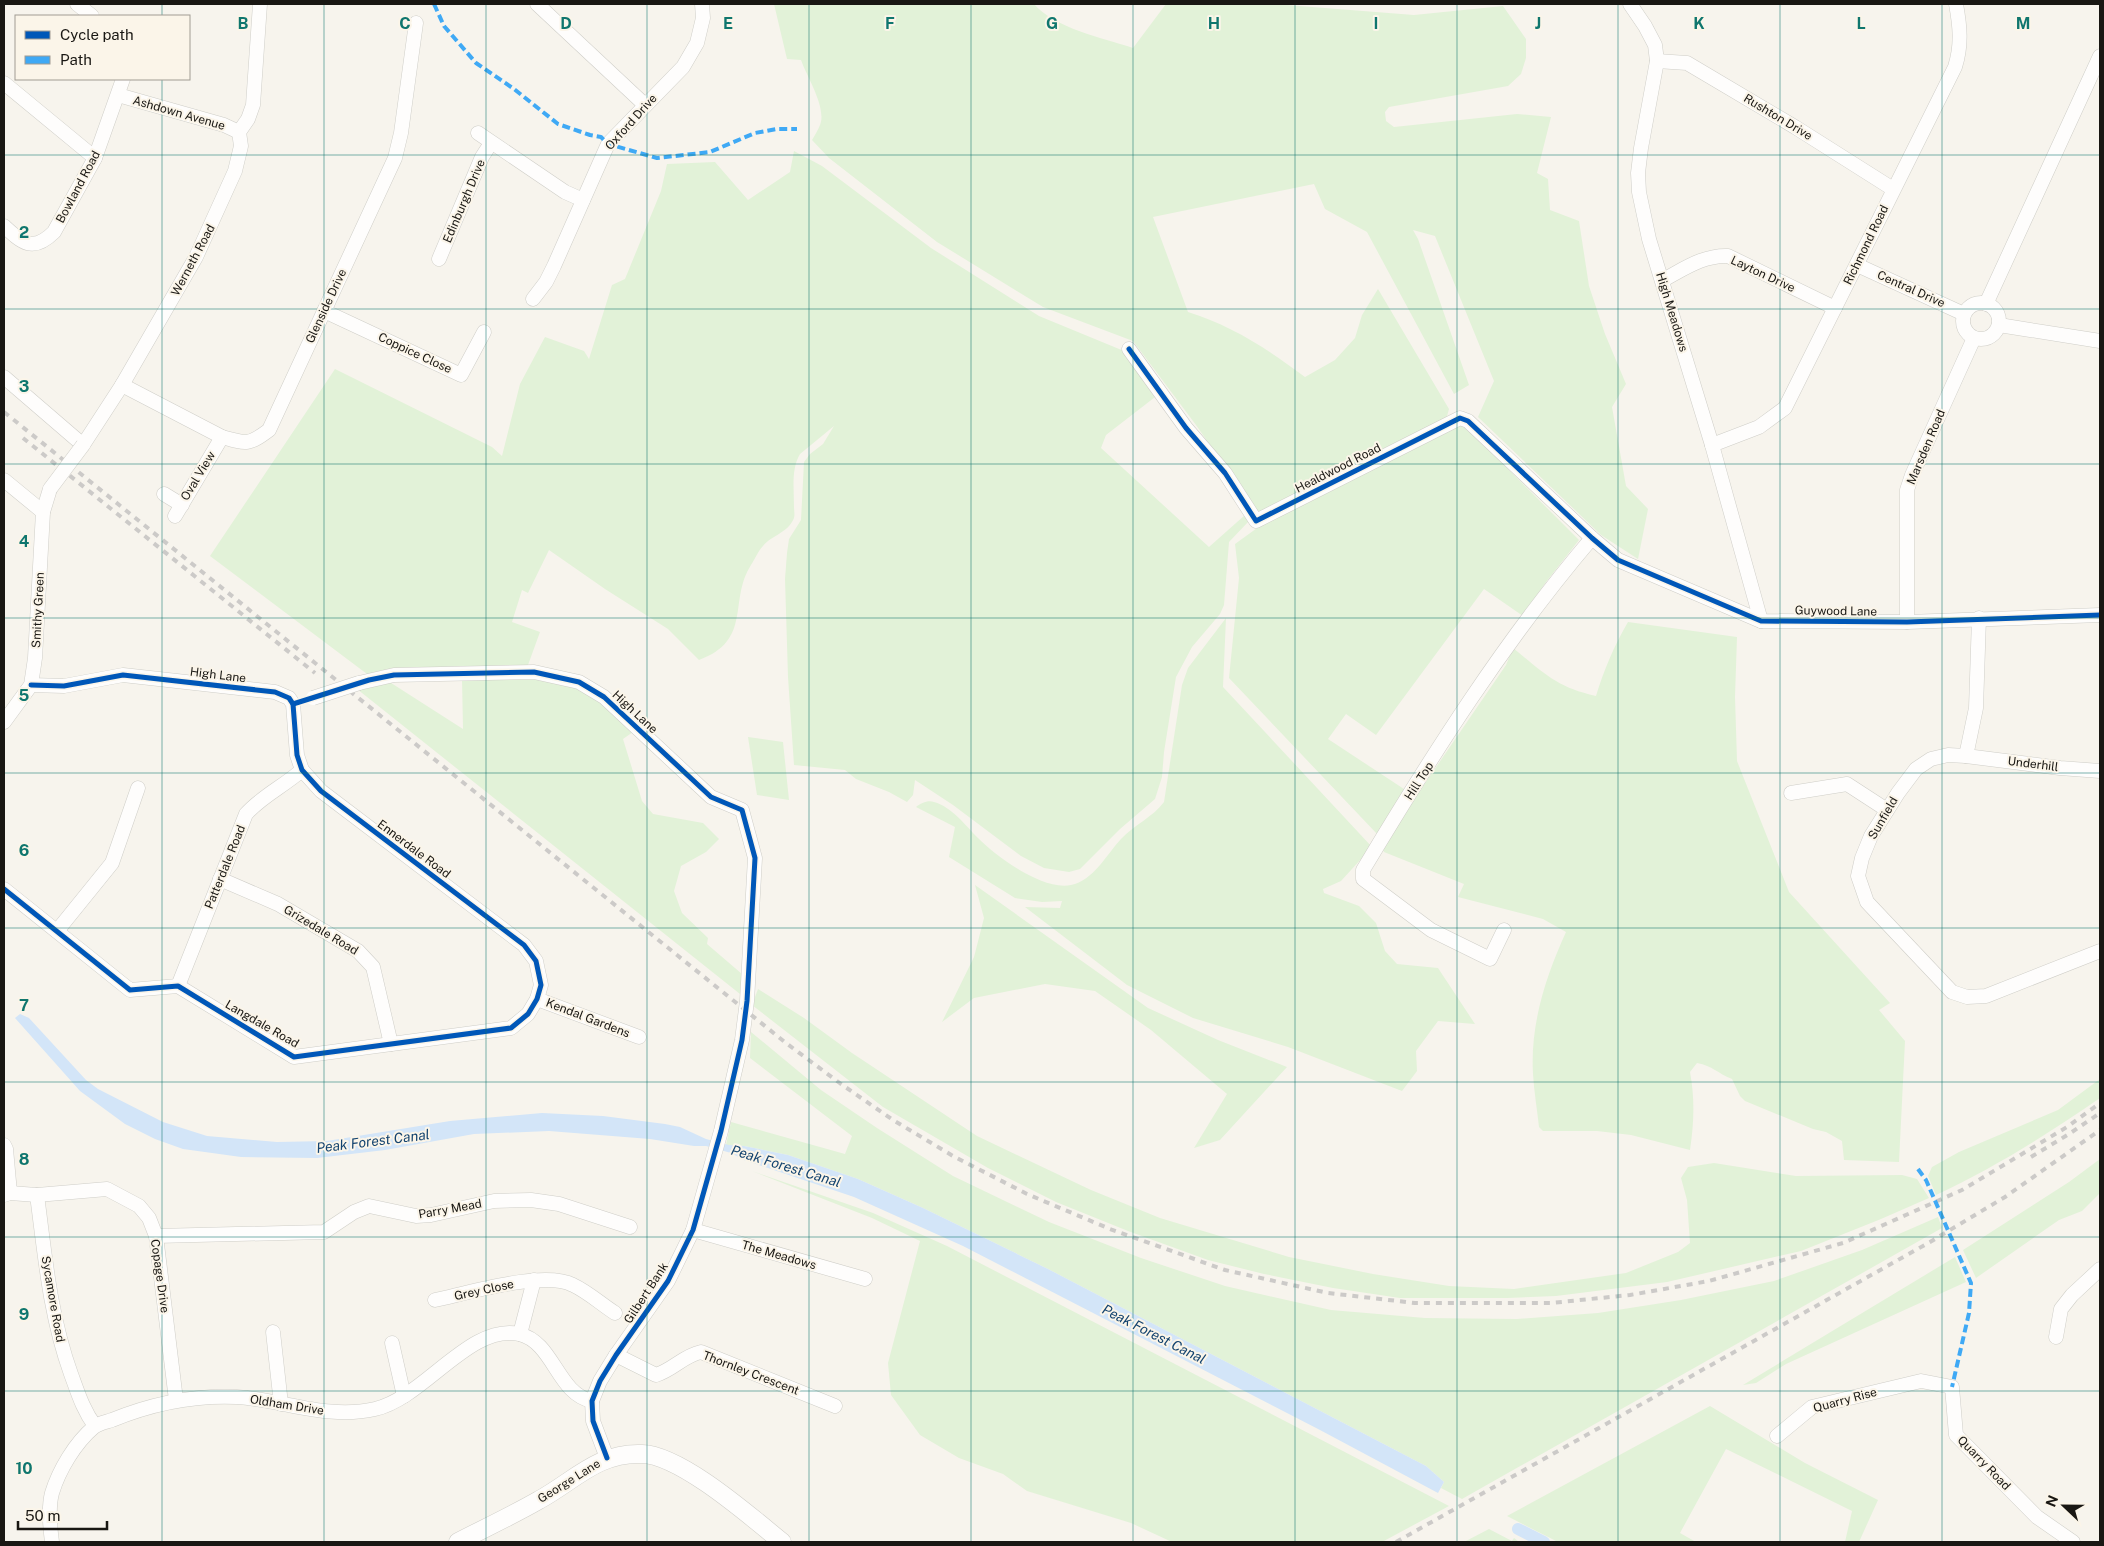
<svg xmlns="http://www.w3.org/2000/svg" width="2104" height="1546" font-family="'Public Sans',sans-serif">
<rect width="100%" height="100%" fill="#f7f4ed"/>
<g fill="#e2f2d8">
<path d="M 774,4 L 1034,4 C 1054,28 1103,38 1133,48 L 1166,4 L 1274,4 L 1414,15 L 1503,6 L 1526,39 L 1526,58 L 1521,74 L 1508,86 L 1389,107 L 1385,112 L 1386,121 L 1394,127 L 1517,114 L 1551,117 L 1537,173 L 1548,179 L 1550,210 L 1579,221 L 1589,286 L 1605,334 L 1626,384 L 1612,407 L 1626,486 L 1648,509 L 1638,559 L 1601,535 L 1478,417 L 1494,381 L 1435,236 L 1413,230 L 1418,239 L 1469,385 L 1454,394 L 1367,232 L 1325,209 L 1314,184 L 1153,217 L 1188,312 C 1231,325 1269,350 1305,377 L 1335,360 L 1355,338 L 1362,315 L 1378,289 L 1449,409 L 1446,420 L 1258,514 L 1196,425 L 1133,341 L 1043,307 L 937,242 L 829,158 L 812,140 C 815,135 818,130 820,125 C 827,108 807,77 801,60 L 787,59 Z"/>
<path d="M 794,151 L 822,166 L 931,248 L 1039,316 L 1124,351 L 1159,394 L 1106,435 L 1101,448 L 1209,547 L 1245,515 L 1249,521 L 1229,542 L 1224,605 L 1220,614 L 1192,647 L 1176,677 L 1164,752 L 1162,777 L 1155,799 L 1120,829 L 1080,869 L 1069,872 L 1044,868 L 1021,856 L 953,805 L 915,780 L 913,795 L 907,802 L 889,792 L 856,779 L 845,770 L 794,765 L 788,677 L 785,579 L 787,553 L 789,539 L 801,520 L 804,462 L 810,454 L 823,444 L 834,426 L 800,454 C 791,469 794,489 794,507 C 794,510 795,515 794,518 C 788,533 772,535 763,546 C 758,551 755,559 751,565 C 728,601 753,640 699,660 L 668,629 L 605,589 L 549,550 L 528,593 L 522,590 L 512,622 L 540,632 L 528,665 L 367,674 L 210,556 L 335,369 L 492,447 L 502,456 L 520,384 L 545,337 L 584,351 L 589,359 L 612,285 L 625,279 L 661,191 L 667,164 L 715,162 L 748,200 L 790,172 Z"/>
<path d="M 1459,424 L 1469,430 L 1579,540 L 1546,582 L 1523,616 L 1484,589 L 1376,735 L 1346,714 L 1328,739 L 1407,791 L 1378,835 L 1229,678 L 1239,578 L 1235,544 L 1264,523 Z"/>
<path d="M 1226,618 L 1223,687 L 1372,847 L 1341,881 L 1323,889 L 1324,893 L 1359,906 L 1376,923 L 1385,951 L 1397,964 L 1438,968 L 1475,1024 L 1438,1021 L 1416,1051 L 1417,1071 L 1402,1091 L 1288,1047 L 1193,1018 L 1127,985 L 1025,907 L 1060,908 L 1062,901 L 1042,902 L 1015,898 L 949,857 L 955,827 L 916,807 C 921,803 928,800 934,802 C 952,807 965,825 978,838 C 997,857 1043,891 1071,885 C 1093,881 1107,854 1121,839 C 1134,825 1153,817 1164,802 L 1182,685 L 1188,668 Z"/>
<path d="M 1628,622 L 1737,637 L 1735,697 L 1737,761 L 1789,892 L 1890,1003 L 1879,1010 L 1905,1041 L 1899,1162 L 1844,1160 L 1842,1141 L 1826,1132 L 1813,1129 L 1745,1101 L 1740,1096 L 1732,1079 C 1717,1073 1713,1066 1697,1063 L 1690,1072 C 1695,1099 1694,1123 1690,1150 L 1631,1135 L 1597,1131 L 1543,1131 L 1539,1127 C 1537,1109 1534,1091 1533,1074 C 1530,1024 1546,976 1566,932 L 1543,919 L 1458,897 L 1464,884 L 1384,852 L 1382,846 L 1506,665 L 1513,648 C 1544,673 1556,687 1596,696 C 1604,670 1614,646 1628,622 Z"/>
<path d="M 525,678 C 553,680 579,686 602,702 C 614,710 623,722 633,732 L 623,739 L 642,801 L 653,814 L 703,823 L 719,839 L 706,852 L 681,866 L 674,891 L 682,913 L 708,938 L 707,944 L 742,974 L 740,994 L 357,689 L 388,681 L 463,729 L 462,679 Z"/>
<path d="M 748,737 L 783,742 L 789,800 L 757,795 Z"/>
<path d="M 975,885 L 1148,1008 L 1218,1040 L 1287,1067 L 1220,1140 L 1194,1148 L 1227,1094 L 1151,1030 L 1095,991 L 1045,984 L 974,998 L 942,1022 L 974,957 L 984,918 Z"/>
<path d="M 758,989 L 804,1018 L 852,1053 L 977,1136 L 1091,1190 L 1160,1218 L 1289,1257 L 1373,1274 L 1449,1286 L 1514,1289 L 1626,1273 L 1678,1252 L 1690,1243 L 1687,1200 L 1681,1178 L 1688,1167 L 1714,1163 L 1796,1176 L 1902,1175 L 1917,1179 L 1929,1198 L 1881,1219 L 1801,1251 L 1667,1282 L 1556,1296 L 1507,1298 L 1400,1298 L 1333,1288 L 1264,1274 L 1208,1260 L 1128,1231 L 1056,1202 L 988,1168 L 883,1107 L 752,1005 Z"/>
<path d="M 751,1032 L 821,1090 L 877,1128 L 953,1176 L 1049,1222 L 1141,1258 L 1225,1286 L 1331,1310 L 1425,1318 L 1517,1319 L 1598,1313 L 1681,1300 L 1774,1281 L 1862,1250 L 1938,1217 L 1942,1228 L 1462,1499 L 1441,1488 L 1444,1482 L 1426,1466 L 1048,1269 L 923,1208 L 858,1179 L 788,1155 L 744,1146 L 726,1145 L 731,1122 L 845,1154 L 852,1136 L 750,1058 Z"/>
<path d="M 2100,1079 L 2100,1098 C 2048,1134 1994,1168 1936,1195 L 1928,1176 L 1932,1167 L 1959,1152 L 2058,1110 Z"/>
<path d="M 2100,1159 L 2100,1193 L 2082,1211 L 2059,1220 L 1976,1278 L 1963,1250 L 2069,1182 Z"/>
<path d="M 752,1171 L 873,1213 L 947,1246 L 1449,1506 L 1382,1542 L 1172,1542 L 1131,1523 L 1027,1491 L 1003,1474 L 959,1458 L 920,1435 L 891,1395 L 888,1363 L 920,1241 L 872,1218 Z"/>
<path d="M 1955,1257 L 1966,1282 L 1786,1364 L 1756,1383 L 1743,1385 Z"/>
<path d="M 1710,1406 L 1805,1463 L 1878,1500 L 1859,1542 L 1845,1542 L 1852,1511 L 1726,1449 L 1680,1533 L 1696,1542 L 1558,1542 L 1507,1516 Z"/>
<path d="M 1489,1529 L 1512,1541 L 1514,1538 L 1519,1542 L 1464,1542 Z"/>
</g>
<path fill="#d3e5f8" d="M 20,1014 L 29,1018 L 86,1080 L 98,1089 L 163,1122 L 207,1136 L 277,1142 L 327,1141 L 450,1121 L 542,1113 L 603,1116 L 665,1124 L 680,1127 L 706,1139 L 729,1145 L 744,1146 L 788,1155 L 858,1179 L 923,1208 L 1048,1269 L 1426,1466 L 1444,1482 L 1438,1493 L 1320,1430 L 963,1246 L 854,1197 L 744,1160 L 731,1153 L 706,1146 L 694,1146 L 650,1139 L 549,1131 L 474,1134 L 385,1150 L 317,1158 L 241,1157 L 183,1149 L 155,1139 L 125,1124 L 80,1091 L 15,1018 Z"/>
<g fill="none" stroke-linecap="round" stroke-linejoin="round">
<path stroke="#d3e5f8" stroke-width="12" d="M 1518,1529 L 1544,1542"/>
<g stroke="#cfcec8" stroke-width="15">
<g id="minor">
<path d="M 77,4 L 92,16"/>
<path d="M 537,4 L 645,105"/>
<path d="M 1630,4 L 1645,26 L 1655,45 L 1657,61 L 1641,148 L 1638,173 L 1639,192 L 1649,239 L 1712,445 L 1761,621"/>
<path d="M 1657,61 L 1687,63 L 1795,127 L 1893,189"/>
<path d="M 4,83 L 95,158"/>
<path d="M 118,95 L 224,125 L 239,132"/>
<path d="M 478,133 L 565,192 L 583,200"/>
<path d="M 4,226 C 22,243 33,253 54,232 L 95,158 L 123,79"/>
<path d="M 439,259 L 482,157 L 491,143"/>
<path d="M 1857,265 L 1964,314"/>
<path d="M 1663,280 C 1684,269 1703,255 1728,256 L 1835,308"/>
<path d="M 533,299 L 546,282 L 554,266 L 608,144 L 683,67 L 697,43 L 703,18 L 702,4"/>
<circle cx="1981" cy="321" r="18"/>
<path d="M 1986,304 L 2100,56"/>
<path d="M 324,311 L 461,375 L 484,332"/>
<path d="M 1999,325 L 2100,341"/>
<path d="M 1129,349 L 1186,428 L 1225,473 L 1256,521 L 1460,418 L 1468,421 L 1592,538 L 1618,560 L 1761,621 L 1907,622 L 2100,615"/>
<path d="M 4,377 L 83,445 L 122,385 L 196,257 L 235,171 L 241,146 L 239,132 L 248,119 L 253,105 L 260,4"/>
<path d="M 122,385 L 222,437 C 247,444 249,445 269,430 L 395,158 L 401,133 L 416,23"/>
<path d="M 1712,445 L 1759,427 L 1785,408 L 1955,67 C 1962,45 1960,26 1956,4"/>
<path d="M 4,480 L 43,512"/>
<path d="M 164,494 L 182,505"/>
<path d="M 175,516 L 222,437"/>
<path d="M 1979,618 L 1976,708 L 1966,756 L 1948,755 L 1931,759 L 1916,769 L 1898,793 L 1871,836 L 1862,858 L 1858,876 L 1867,902 L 1952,992 L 1967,997 L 1986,996 L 2100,951"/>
<path d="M 1907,622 L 1907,490 L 1912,475 L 1974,338"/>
<path d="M 359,683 L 394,675 L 534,672 L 579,682 L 604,697 L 711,797 L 742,810 L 755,858 L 747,1001 L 742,1040 L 721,1131 L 693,1230 L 668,1281 L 616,1355 L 600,1381 L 592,1401 L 593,1421 L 607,1458"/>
<path d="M 4,722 L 31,685 L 35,658 L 43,512 L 50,489"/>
<path d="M 1966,756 L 2060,768 L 2100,771"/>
<path d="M 1791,793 L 1847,784 L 1887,810"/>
<path d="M 220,879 L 278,904 L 358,951 L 373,967 L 391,1044"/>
<path d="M 4,889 L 130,990 L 178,986 L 294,1057 L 511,1028 L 528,1014 L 537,999 L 541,985 L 536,961 L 524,945 L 321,791 L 302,770 L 297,755 L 293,704 L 289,698 L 275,692 L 123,675 L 64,686 L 31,685"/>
<path d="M 1504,930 L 1490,959 L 1431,930 L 1363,879 L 1363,870 C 1432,755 1505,640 1592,538"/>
<path d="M 57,931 L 112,863 L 138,788"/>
<path d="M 178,986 L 246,814 C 262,796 284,786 302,770"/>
<path d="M 537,999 L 639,1037"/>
<path d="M 4,1145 L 6,1149 L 10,1193"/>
<path d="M 4,1195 L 10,1193 L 37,1195 L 107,1189 L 139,1206 L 149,1218 L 156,1236 L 176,1400"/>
<path d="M 37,1195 C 45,1256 50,1316 71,1374 C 78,1393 83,1410 95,1426"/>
<path d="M 693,1230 L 865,1279"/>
<path d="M 156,1236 L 324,1232 L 354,1212 L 369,1206 L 416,1216 L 431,1215 L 494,1201 L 531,1200 L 559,1204 L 630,1227"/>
<path d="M 435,1300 C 468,1293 544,1270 573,1285 C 588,1292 601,1304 615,1313"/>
<path d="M 273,1332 L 281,1404"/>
<path d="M 520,1334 L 534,1280"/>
<path d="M 2056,1337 L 2061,1309 L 2072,1295 L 2100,1269"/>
<path d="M 392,1343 L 404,1396"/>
<path d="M 616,1355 L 656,1375 C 674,1369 683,1356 701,1352 L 835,1406"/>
<path d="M 1777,1436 L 1812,1407 L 1921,1381 L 1952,1387 L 1956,1435 L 2037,1517 L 2073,1542"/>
<path d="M 52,1542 C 50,1527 48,1508 52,1493 C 59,1470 75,1443 94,1427 C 99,1423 106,1422 112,1420 C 151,1404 194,1395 237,1397 C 284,1400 328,1420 375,1409 C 424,1398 470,1323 519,1334 C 554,1342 557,1394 592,1401"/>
</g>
</g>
<g stroke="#cfcec8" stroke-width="19">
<path id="major" d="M 458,1542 C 485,1528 513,1515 539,1500 C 574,1481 598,1452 642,1454 C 681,1455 751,1517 782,1542"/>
</g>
<use href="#minor" stroke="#fefdfc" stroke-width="14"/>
<use href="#major" stroke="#fefdfc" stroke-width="18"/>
<g stroke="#cccac8" stroke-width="4" stroke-dasharray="6 6" stroke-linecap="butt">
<path d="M 4,412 L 786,1043 L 841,1084 L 893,1120 L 953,1156 L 1027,1194 L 1110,1229 L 1225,1270 L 1328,1293 L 1415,1303 L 1551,1303 L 1630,1295 L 1709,1281 L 1843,1243 L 1962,1190 L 2067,1127 L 2100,1103"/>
<path d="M 23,438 L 315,673"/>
<path d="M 2031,1157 L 2069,1134 L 2100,1113"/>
<path d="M 1396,1542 L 1930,1242 L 2005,1197 L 2100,1130"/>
</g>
<g stroke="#cfcec8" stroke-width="15" stroke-linecap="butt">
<g id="minor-bridge">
<path d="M 50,489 L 83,445"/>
<path d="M 313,698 L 359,683"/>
</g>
</g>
<use href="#minor-bridge" stroke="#fefdfc" stroke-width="14"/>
<g stroke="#3fa9f5" stroke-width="4" stroke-dasharray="8 4" stroke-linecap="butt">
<path d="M 434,4 L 444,26 L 476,63 L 514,89 L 558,124 L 590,135 L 601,137 L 608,144 L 657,158 L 710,152 L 755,133 L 777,129 L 797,129"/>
<path d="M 1918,1169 L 1926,1180 L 1971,1283 L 1969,1313 L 1952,1387"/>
</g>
<g stroke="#fbf5e9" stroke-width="8">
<g id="cycleway">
<path d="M 1129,349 L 1186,428 L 1225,473 L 1256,521 L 1460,418 L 1468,421 L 1592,538 L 1618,560 L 1761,621 L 1907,622 L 2100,615"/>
<path d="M 293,704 L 369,680 L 394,675 L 534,672 L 579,682 L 604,697 L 711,797 L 742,810 L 755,858 L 747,1001 L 742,1040 L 721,1131 L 693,1230 L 668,1281 L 616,1355 L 600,1381 L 592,1401 L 593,1421 L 607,1458"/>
<path d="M 4,889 L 130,990 L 178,986 L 294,1057 L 511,1028 L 528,1014 L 537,999 L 541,985 L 536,961 L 524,945 L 321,791 L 302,770 L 297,755 L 293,704 L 289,698 L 275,692 L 123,675 L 64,686 L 31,685"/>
</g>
</g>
<use href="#cycleway" stroke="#0057b8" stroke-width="5"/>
</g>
<path fill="none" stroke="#0f766e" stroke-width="1" stroke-opacity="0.55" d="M 162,4 L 162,16M 324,4 L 324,1542M 486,4 L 486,1542M 647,4 L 647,1542M 809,4 L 809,1542M 971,4 L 971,1542M 1133,4 L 1133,1542M 1295,4 L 1295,1542M 1457,4 L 1457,1542M 1618,4 L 1618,1542M 1780,4 L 1780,1542M 1942,4 L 1942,1542M 162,79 L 162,1542M 4,155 L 2100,155M 4,309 L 2100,309M 4,464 L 2100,464M 4,618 L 2100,618M 4,773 L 2100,773M 4,928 L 2100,928M 4,1082 L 2100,1082M 4,1237 L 2100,1237M 4,1391 L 2100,1391"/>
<g text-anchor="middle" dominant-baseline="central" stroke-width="4" stroke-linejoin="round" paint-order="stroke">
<g font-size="12" fill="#191713" stroke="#fbf5e9">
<text transform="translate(179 113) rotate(16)">Ashdown Avenue</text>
<text transform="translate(1778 117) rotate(31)">Rushton Drive</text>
<text transform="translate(631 122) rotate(-48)">Oxford Drive</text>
<text transform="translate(78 187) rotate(-62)">Bowland Road</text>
<text transform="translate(464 201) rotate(-67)">Edinburgh Drive</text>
<text transform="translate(1866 245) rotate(-64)">Richmond Road</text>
<text transform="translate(193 260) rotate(-62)">Werneth Road</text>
<text transform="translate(1763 274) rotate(25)">Layton Drive</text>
<text transform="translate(1911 289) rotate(24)">Central Drive</text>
<text transform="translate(326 306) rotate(-65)">Glenside Drive</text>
<text transform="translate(1672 312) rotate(73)">High Meadows</text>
<text transform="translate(415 353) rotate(25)">Coppice Close</text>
<text transform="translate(1926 447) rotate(-67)">Marsden Road</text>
<text transform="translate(1338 468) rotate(-27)">Healdwood Road</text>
<text transform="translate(198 476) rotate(-59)">Oval View</text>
<text transform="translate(38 610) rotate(-87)">Smithy Green</text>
<text transform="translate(1836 611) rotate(1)">Guywood Lane</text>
<text transform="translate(218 675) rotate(7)">High Lane</text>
<text transform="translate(635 712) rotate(43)">High Lane</text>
<text transform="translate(2033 764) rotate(7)">Underhill</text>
<text transform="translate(1419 781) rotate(-57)">Hill Top</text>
<text transform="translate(1883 818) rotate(-60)">Sunfield</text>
<text transform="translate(414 849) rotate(37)">Ennerdale Road</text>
<text transform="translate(225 867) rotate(-68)">Patterdale Road</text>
<text transform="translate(321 930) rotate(31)">Grizedale Road</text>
<text transform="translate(588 1018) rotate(21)">Kendal Gardens</text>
<text transform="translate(262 1024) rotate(30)">Langdale Road</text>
<text transform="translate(450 1209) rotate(-10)">Parry Mead</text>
<text transform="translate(779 1255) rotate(16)">The Meadows</text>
<text transform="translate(160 1276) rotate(82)">Copage Drive</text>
<text transform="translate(484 1290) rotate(-12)">Grey Close</text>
<text transform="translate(646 1293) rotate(-57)">Gilbert Bank</text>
<text transform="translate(53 1299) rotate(80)">Sycamore Road</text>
<text transform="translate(751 1373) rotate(21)">Thornley Crescent</text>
<text transform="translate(1845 1400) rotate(-15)">Quarry Rise</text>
<text transform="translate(287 1405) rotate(9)">Oldham Drive</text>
<text transform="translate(1984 1463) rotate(46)">Quarry Road</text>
<text transform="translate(569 1481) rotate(-32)">George Lane</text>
</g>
<g font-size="14" font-style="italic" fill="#13436f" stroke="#fbf5e9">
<text transform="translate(373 1141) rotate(-7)">Peak Forest Canal</text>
<text transform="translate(786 1166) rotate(17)">Peak Forest Canal</text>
<text transform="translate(1154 1334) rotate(27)">Peak Forest Canal</text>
</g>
</g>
<g font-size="16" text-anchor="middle" font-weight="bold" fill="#0f766e" stroke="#fbf5e9" stroke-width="4" stroke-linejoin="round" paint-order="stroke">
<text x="243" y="29">B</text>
<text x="405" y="29">C</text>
<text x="566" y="29">D</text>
<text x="728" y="29">E</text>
<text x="890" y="29">F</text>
<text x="1052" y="29">G</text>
<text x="1214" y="29">H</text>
<text x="1376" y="29">I</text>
<text x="1538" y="29">J</text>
<text x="1699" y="29">K</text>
<text x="1861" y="29">L</text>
<text x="2023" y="29">M</text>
<text x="24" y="238">2</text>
<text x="24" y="392">3</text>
<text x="24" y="547">4</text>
<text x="24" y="701">5</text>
<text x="24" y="856">6</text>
<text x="24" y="1011">7</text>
<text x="24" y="1165">8</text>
<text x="24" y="1320">9</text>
<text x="24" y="1474">10</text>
</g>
<rect width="2104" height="1546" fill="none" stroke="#191713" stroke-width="10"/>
<rect x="15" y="15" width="175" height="65" fill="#fbf5e9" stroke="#a19c93"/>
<rect x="25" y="31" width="25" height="8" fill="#0057b8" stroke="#a19c93"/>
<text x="60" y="40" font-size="15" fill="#191713">Cycle path</text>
<rect x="25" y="56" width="25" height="8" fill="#3fa9f5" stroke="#a19c93"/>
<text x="60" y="65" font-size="15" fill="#191713">Path</text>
<g transform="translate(2064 1506) rotate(292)" stroke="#fbf5e9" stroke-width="4" paint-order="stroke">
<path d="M0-4L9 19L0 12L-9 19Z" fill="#191713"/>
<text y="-8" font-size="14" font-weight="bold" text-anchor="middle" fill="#191713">N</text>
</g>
<path d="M18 1521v8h89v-8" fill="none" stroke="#191713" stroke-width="2.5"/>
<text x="25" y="1521" font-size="15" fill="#191713" stroke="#fbf5e9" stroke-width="4" paint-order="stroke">50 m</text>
</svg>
